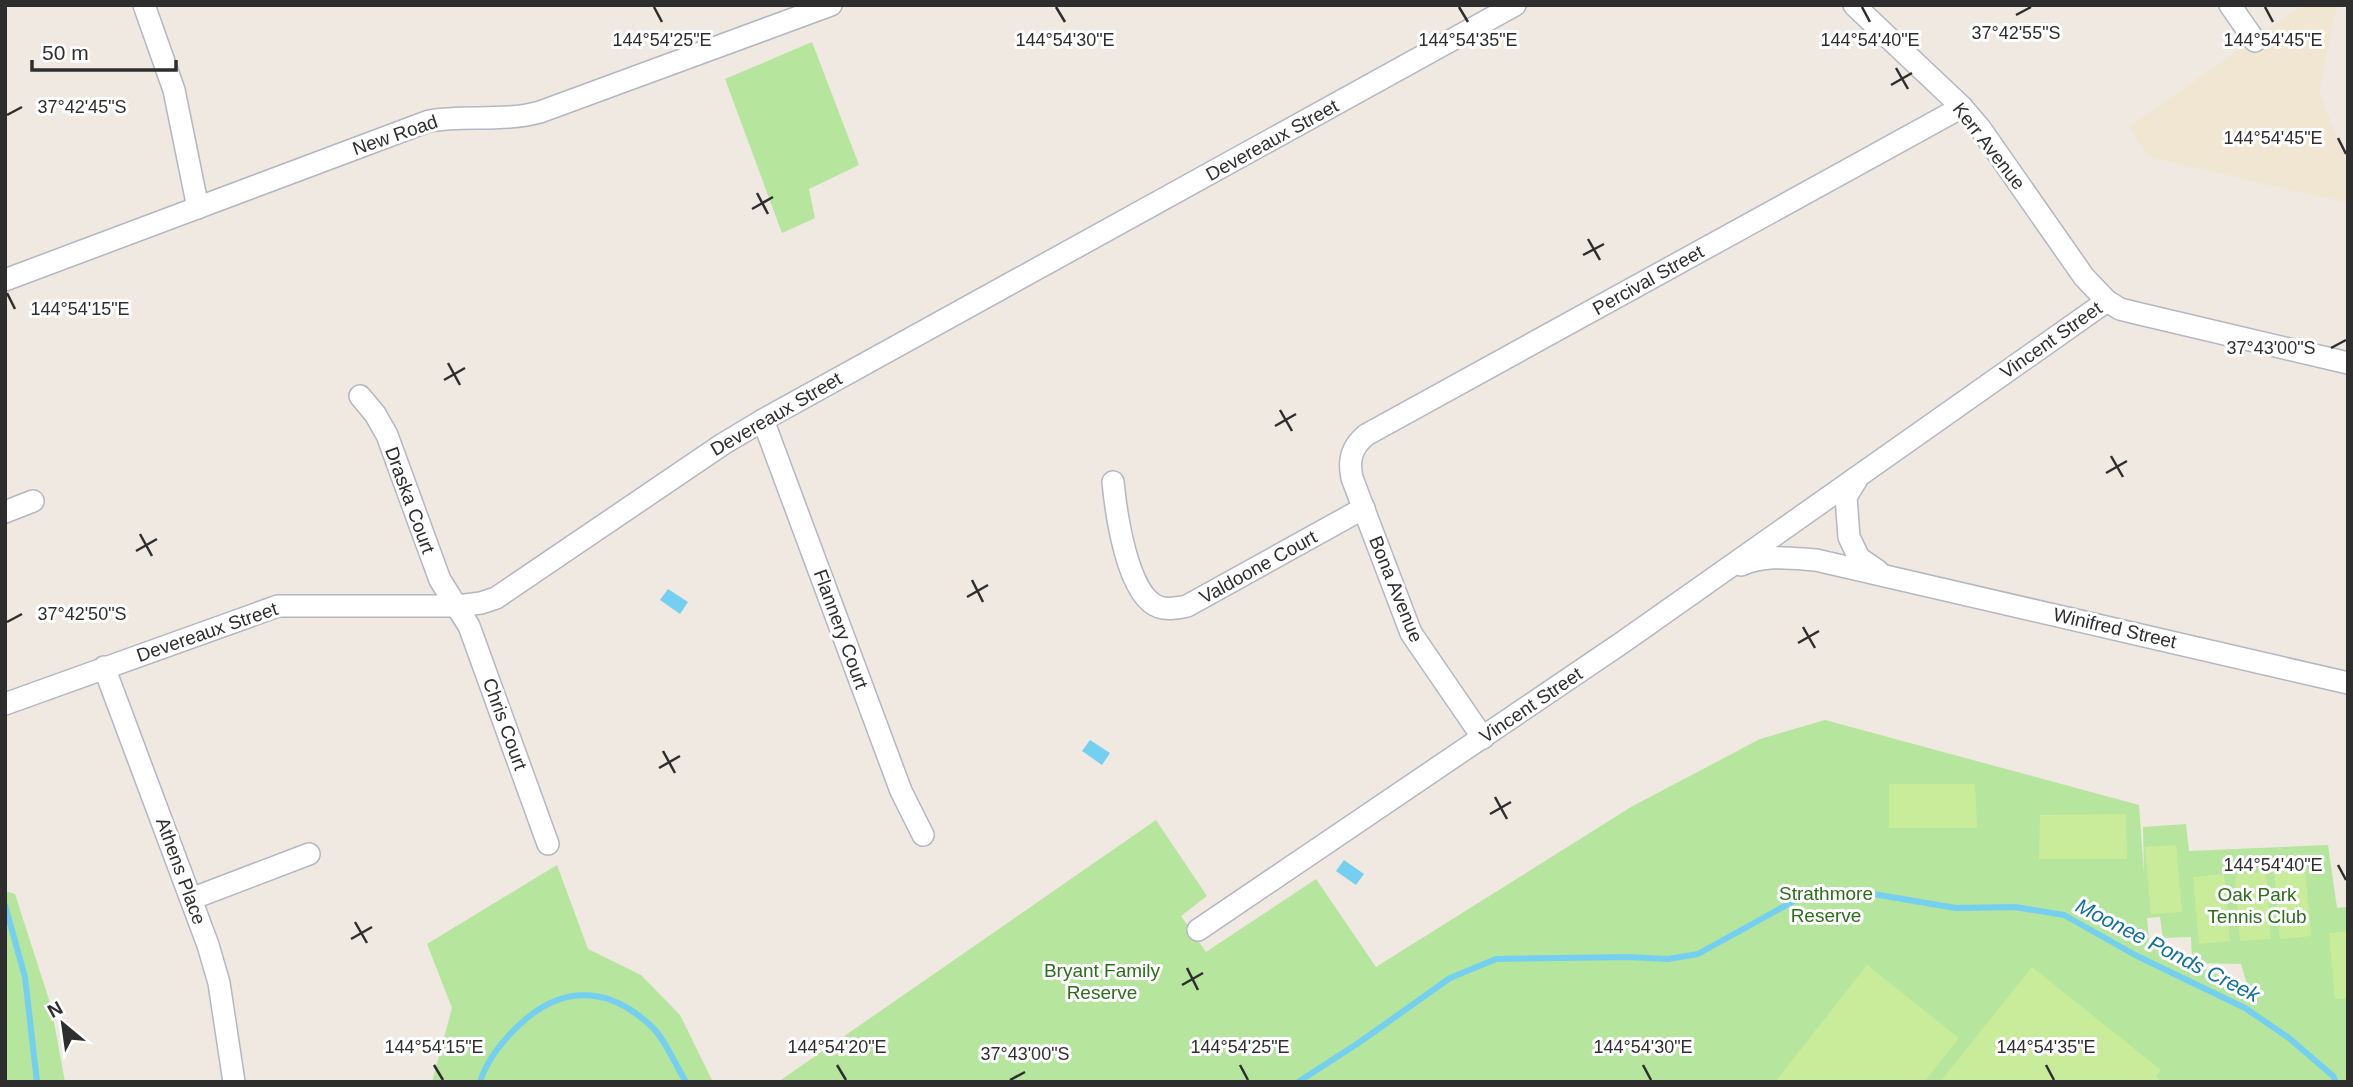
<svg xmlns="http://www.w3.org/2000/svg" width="2353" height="1087" font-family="Helvetica,sans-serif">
<rect width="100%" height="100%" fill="#efe9e1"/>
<path fill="#f0e6d1" d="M 2303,5 L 2337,5 L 2319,92 L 2348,166 L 2348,203 L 2149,157 L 2129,127 Z"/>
<g fill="#b6e59e" fill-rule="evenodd">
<path d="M 812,42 L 859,165 L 809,189 L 815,218 L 782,233 L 725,79 Z"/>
<path d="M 1825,720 L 2139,805 L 2144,875 L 2143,827 L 2186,824 L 2189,851 L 2328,845 L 2337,908 L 2348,907 L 2348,1082 L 778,1082 L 1156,820 L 1207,896 L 1181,916 L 1206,952 L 1316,879 L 1376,967 L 1631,807 L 1760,739 ZM 2160,917 L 2163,938 L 2191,937 L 2192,961 L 2149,941 L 2147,918 ZM 2196,963 L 2241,964 L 2249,991 L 2248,991 Z"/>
<path d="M 557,865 L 588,949 L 641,975 L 680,1015 L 713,1082 L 432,1082 L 452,1008 L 427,944 Z"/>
<path d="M 5,891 L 15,894 L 51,1006 L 65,1082 L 5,1082 Z"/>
</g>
<g fill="#c9ec9a">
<path d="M 1889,784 L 1975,784 L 1977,828 L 1889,828 Z"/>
<path d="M 2126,814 L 2127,859 L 2039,859 L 2040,815 Z"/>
<path d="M 2176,845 L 2182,912 L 2151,914 L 2145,847 Z"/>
<path d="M 2305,869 L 2311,936 L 2280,939 L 2274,872 Z"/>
<path d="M 2266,872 L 2271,939 L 2240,941 L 2235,875 Z"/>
<path d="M 2224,874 L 2230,941 L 2199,944 L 2193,877 Z"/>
<path d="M 2348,931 L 2348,998 L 2335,999 L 2329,933 Z"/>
<path d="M 1867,965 L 1959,1038 L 1924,1082 L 1775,1082 Z"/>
<path d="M 2032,967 L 2161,1070 L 2156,1076 L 2162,1082 L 1940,1082 Z"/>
</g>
<g fill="#75cff0">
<path d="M 668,589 L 688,602 L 680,614 L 660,600 Z"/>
<path d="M 1090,740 L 1110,753 L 1102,765 L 1082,751 Z"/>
<path d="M 1344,860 L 1364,874 L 1356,885 L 1336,871 Z"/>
</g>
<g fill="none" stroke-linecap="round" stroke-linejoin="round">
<g stroke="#75cff0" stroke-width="6">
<path d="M 5,905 L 25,977 L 37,1082"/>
<path d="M 480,1082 C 487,1058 509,1033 527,1018 C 569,983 614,990 652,1027 C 665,1039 676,1066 686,1082"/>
<path d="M 1298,1082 L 1357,1044 L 1450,978 L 1496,959 L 1627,957 L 1668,959 L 1698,954 L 1801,897 L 1834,899 L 1873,894 L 1956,908 L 2015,907 L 2064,915 L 2137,956 L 2245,1008 L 2289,1038 L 2333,1076 L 2336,1082"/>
</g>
<g stroke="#b4b7c1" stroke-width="24">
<g id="minor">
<path d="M 144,5 L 174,90 L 198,208"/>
<path d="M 1854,5 L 1962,107 L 1980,128 L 2084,277 L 2107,301 L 2120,309 L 2136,313 L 2348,363"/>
<path d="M 2230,5 L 2255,41"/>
<path d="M 5,280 L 429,121 C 466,115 504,122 540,112 L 831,5"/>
<path d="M 360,396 L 375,414 L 387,435 L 440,580 L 469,626 L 548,844"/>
<path d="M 763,420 L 901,791 L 923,835"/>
<path d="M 1857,479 L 1846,497 L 1849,537 L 1859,558 L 1878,571"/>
<path d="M 1113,482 C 1116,512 1127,596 1159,607 C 1168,610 1178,608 1187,606 L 1364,508"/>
<path d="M 5,512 L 33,501"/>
<path d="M 1741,565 C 1765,554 1790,558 1816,560 L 2348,683"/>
<path d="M 104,667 L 208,945 L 219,983 L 234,1082"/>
<path d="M 5,704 L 278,606 L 457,606 L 481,603 L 496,598 L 723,444 L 763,420 L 1515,5"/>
<path d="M 1483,738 L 1411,633 L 1352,478 C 1348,459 1352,447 1366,435 L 1962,107"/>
<path d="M 191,899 L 309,854"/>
<path d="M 1198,930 L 1623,642 L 2107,301"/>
</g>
</g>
<use href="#minor" stroke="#fff" stroke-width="21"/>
</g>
<path fill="none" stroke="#2e2e2e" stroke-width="2.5" d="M 654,7 L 662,22M 1056,7 L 1065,22M 1459,7 L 1468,22M 1862,7 L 1870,22M 2265,7 L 2273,22M 2016,15 L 2031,7M 1896,68 L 1908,89M 1891,85 L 1912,73M 7,115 L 22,107M 2338,138 L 2346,154M 757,193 L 768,214M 752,209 L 773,197M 1588,239 L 1600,260M 1583,255 L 1604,244M 7,293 L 15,309M 2331,348 L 2346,340M 448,363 L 460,385M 444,380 L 465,368M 1280,410 L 1292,431M 1275,426 L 1296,414M 2111,456 L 2123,477M 2106,473 L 2127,461M 140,534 L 152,556M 136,551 L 157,539M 972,580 L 983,602M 967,597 L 988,585M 7,622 L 22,614M 1803,627 L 1815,648M 1798,643 L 1819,631M 663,751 L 675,773M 659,768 L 680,756M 1495,797 L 1507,819M 1490,814 L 1511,802M 2338,865 L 2346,880M 355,922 L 367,943M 351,939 L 372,927M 1187,968 L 1198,990M 1182,985 L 1203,973M 434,1065 L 443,1080M 837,1065 L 846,1080M 1240,1065 L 1248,1080M 1643,1065 L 1651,1080M 2046,1065 L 2054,1080M 1010,1080 L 1025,1072"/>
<g text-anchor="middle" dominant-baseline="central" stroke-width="6" stroke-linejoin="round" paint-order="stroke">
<g font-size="19" fill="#2e2e2e" stroke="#fff">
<text transform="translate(395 135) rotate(-19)">New Road</text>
<text transform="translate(1272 140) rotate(-29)">Devereaux Street</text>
<text transform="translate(1989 146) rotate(52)">Kerr Avenue</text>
<text transform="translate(1648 280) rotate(-29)">Percival Street</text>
<text transform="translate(2051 340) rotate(-35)">Vincent Street</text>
<text transform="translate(776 414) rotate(-30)">Devereaux Street</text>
<text transform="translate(410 500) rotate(70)">Draska Court</text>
<text transform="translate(1258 567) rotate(-29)">Valdoone Court</text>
<text transform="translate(1396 589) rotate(68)">Bona Avenue</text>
<text transform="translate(2115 628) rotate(13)">Winifred Street</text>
<text transform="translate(841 629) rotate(70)">Flannery Court</text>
<text transform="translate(207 632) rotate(-19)">Devereaux Street</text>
<text transform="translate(1531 705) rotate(-34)">Vincent Street</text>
<text transform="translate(505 724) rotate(70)">Chris Court</text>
<text transform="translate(181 871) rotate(70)">Athens Place</text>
</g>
<g font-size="19" fill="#2c6e1b" stroke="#fff">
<text x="1826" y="893">Strathmore<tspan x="1826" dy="22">Reserve</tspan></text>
<text x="2257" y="894">Oak Park<tspan x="2257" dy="22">Tennis Club</tspan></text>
<text x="1102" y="970">Bryant Family<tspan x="1102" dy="22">Reserve</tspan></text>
</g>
<g font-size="21" font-style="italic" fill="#0d6fa3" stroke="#fff">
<text transform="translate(2168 950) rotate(27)">Moonee Ponds Creek</text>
</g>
</g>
<g font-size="18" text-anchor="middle" fill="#2e2e2e" stroke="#fff" stroke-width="6" stroke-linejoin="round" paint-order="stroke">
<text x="2016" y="39">37°42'55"S</text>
<text x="662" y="46">144°54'25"E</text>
<text x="1065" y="46">144°54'30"E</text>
<text x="1468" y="46">144°54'35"E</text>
<text x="1870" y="46">144°54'40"E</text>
<text x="2273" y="46">144°54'45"E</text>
<text x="82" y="113">37°42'45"S</text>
<text x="2273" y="144">144°54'45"E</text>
<text x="80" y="315">144°54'15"E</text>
<text x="2271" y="354">37°43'00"S</text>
<text x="82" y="620">37°42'50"S</text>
<text x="2273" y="871">144°54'40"E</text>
<text x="434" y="1053">144°54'15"E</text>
<text x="837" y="1053">144°54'20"E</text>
<text x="1240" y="1053">144°54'25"E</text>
<text x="1643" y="1053">144°54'30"E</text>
<text x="2046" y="1053">144°54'35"E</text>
<text x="1025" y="1060">37°43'00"S</text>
</g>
<rect width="2353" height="1087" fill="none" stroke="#2e2e2e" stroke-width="14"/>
<g transform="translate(63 1024) rotate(331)" stroke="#ffffff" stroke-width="5" paint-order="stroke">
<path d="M0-5L12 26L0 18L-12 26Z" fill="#2e2e2e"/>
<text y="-10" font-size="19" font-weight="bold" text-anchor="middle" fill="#2e2e2e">N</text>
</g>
<path d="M32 60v10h144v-10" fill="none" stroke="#2e2e2e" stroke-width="3.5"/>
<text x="42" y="60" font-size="21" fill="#2e2e2e" stroke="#ffffff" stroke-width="5" paint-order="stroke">50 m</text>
</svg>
